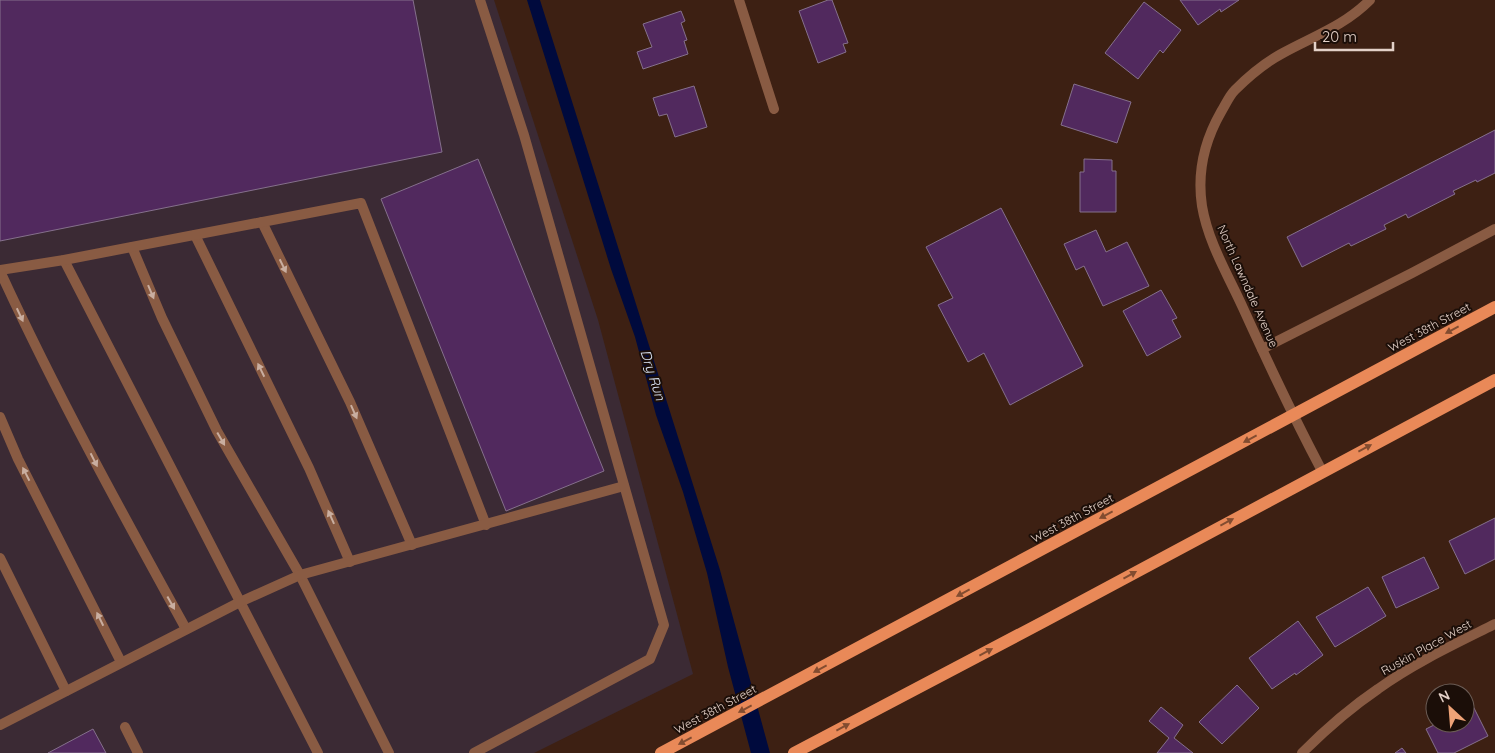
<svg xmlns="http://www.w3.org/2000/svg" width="1495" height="753" font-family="Quicksand,sans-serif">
<rect width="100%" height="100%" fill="#3d2013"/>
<path fill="#3b2a34" d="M 0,0 L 494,0 L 598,320 L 693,674 L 534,753 L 0,753 Z"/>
<path fill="#000a3d" d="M 527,0 L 540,0 L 720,570 L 770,753 L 751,753 L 728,667 L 707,573 L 683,492 L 656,415 L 635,337 L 611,269 Z"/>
<g fill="#51295e" stroke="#85708c">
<path d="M 0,0 L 413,0 L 442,152 L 0,241 Z"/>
<path d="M 828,0 L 832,0 L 848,43 L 843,44 L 846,52 L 818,63 L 799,11 Z"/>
<path d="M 1180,0 L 1239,0 L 1221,12 L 1220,9 L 1198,25 Z"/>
<path d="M 1144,2 L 1181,30 L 1163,53 L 1160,50 L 1138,79 L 1105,53 Z"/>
<path d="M 681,11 L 685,21 L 681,23 L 687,40 L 684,41 L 688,54 L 643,69 L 637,52 L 652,47 L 643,24 Z"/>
<path d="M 1074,84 L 1131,102 L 1117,143 L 1061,125 Z"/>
<path d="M 694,86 L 707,127 L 675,137 L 667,114 L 659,116 L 653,98 Z"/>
<path d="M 1495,130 L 1495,173 L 1477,182 L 1476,180 L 1453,191 L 1455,194 L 1408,218 L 1406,214 L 1384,225 L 1386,229 L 1351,246 L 1349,243 L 1302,267 L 1287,237 Z"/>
<path d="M 478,159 L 604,471 L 506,511 L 381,199 Z"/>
<path d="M 1084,159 L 1112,160 L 1112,171 L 1116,171 L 1116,212 L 1080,212 L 1080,172 L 1084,172 Z"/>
<path d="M 1001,208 L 1083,366 L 1010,405 L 984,353 L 968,362 L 938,305 L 953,298 L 926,247 Z"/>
<path d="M 1096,230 L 1106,252 L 1127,242 L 1149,286 L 1103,306 L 1084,266 L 1076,270 L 1064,244 Z"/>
<path d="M 1161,290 L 1177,318 L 1172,320 L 1181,337 L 1147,356 L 1123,311 Z"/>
<path d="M 1495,518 L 1495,559 L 1465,574 L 1449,541 Z"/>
<path d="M 1424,557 L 1439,588 L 1396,608 L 1382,577 Z"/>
<path d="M 1368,587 L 1386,616 L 1335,647 L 1316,617 Z"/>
<path d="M 1298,621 L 1323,655 L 1296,675 L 1295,673 L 1272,689 L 1249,658 Z"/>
<path d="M 1237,685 L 1259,708 L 1222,744 L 1199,722 Z"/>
<path d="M 1473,706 L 1488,736 L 1454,753 L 1438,753 L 1426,729 L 1438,723 L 1465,723 L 1465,710 Z"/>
<path d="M 1161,707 L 1183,725 L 1174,738 L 1193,753 L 1157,753 L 1169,738 L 1149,721 Z"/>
<path d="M 93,729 L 106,753 L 48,753 Z"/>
<path d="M 1402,748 L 1406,753 L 1395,753 Z"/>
</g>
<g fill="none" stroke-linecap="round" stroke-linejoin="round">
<g stroke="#895b43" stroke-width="10">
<path d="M 262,222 L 350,402 L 412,545"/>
<path d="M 195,235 L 309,468 L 350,562"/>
<path d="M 132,247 L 162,318 L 217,431 L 300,575 L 389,753"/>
<path d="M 64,260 L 318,753"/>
<path d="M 0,270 L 64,260 L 361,203 L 486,525"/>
<path d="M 0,271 C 56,393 121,511 186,629"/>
<path d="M 1262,349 L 1412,273 L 1495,229"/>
<path d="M 0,417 L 18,459 L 121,662"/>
<path d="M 0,558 L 66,691"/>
<path d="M 0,725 L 240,602 L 300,575 L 624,486"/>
<path d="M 125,727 L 138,753"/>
<path d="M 474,753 L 650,659 L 664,625 L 524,135 L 480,0"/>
</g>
<g stroke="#895b43" stroke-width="10">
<path d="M 739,0 L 774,109"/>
<path d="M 1322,471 C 1294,418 1268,363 1243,308 C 1228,275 1208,242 1202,206 C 1197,173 1205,140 1221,112 C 1226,104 1229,96 1235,90 C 1249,76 1266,62 1283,53 C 1314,36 1344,26 1370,0"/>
<path d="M 1302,753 C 1325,730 1350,708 1378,689 C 1414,663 1455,644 1495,624"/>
</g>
<g stroke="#e98958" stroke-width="12">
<path d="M 661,753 L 1495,307"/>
<path d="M 794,753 L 1043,622 L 1495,380"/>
</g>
</g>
<defs><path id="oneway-solid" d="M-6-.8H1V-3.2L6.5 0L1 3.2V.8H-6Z" transform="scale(1.25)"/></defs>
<g fill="#c9aea0">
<use href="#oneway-solid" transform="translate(283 266) rotate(64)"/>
<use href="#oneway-solid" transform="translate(151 292) rotate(67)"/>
<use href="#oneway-solid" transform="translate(20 315) rotate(65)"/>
<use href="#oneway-solid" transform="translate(261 370) rotate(-116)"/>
<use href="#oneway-solid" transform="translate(354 412) rotate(66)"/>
<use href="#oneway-solid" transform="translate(221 439) rotate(60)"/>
<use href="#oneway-solid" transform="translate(94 460) rotate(63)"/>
<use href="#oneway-solid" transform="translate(26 474) rotate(-117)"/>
<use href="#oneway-solid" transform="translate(331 517) rotate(-114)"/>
<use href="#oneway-solid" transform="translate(171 603) rotate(61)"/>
<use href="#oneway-solid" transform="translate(100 619) rotate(-116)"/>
</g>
<g fill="#824c30">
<use href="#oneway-solid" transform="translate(1452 330) rotate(152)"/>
<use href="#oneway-solid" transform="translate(1250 439) rotate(152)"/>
<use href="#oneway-solid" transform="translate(1365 448) rotate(-28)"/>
<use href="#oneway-solid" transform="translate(1106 515) rotate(152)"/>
<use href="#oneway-solid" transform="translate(1227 522) rotate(-28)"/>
<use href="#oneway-solid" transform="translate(1130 575) rotate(-29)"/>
<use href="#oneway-solid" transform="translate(963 593) rotate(152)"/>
<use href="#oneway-solid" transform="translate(986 652) rotate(-28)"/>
<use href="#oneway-solid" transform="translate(820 669) rotate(152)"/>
<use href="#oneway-solid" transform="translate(745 709) rotate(152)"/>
<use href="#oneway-solid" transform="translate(843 727) rotate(-28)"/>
<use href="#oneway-solid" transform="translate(685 741) rotate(152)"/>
</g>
<g text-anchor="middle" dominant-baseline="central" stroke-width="4" stroke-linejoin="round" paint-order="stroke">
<g font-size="12" fill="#e4d1c8" stroke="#1b0e08">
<text transform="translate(1248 286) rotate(66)">North Lawndale Avenue</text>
<text transform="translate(1429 327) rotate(-28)">West 38th Street</text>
<text transform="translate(1072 518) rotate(-28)">West 38th Street</text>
<text transform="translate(1426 647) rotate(-29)">Ruskin Place West</text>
<text transform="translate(715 709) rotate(-28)">West 38th Street</text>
</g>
<g font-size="14" font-style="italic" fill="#d8e1f2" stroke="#1b0e08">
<text transform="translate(653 375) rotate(72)">Dry Run</text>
</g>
</g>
<g transform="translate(1450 708) rotate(334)"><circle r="24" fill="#1b0e08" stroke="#6b5c55"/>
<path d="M0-4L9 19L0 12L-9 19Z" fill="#efa377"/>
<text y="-8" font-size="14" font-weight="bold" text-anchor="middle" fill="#e4d1c8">N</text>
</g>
<path d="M1315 42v8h78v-8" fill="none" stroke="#e4d1c8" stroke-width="2.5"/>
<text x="1322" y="42" font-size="15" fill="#e4d1c8" stroke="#1b0e08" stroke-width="4" paint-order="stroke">20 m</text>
</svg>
